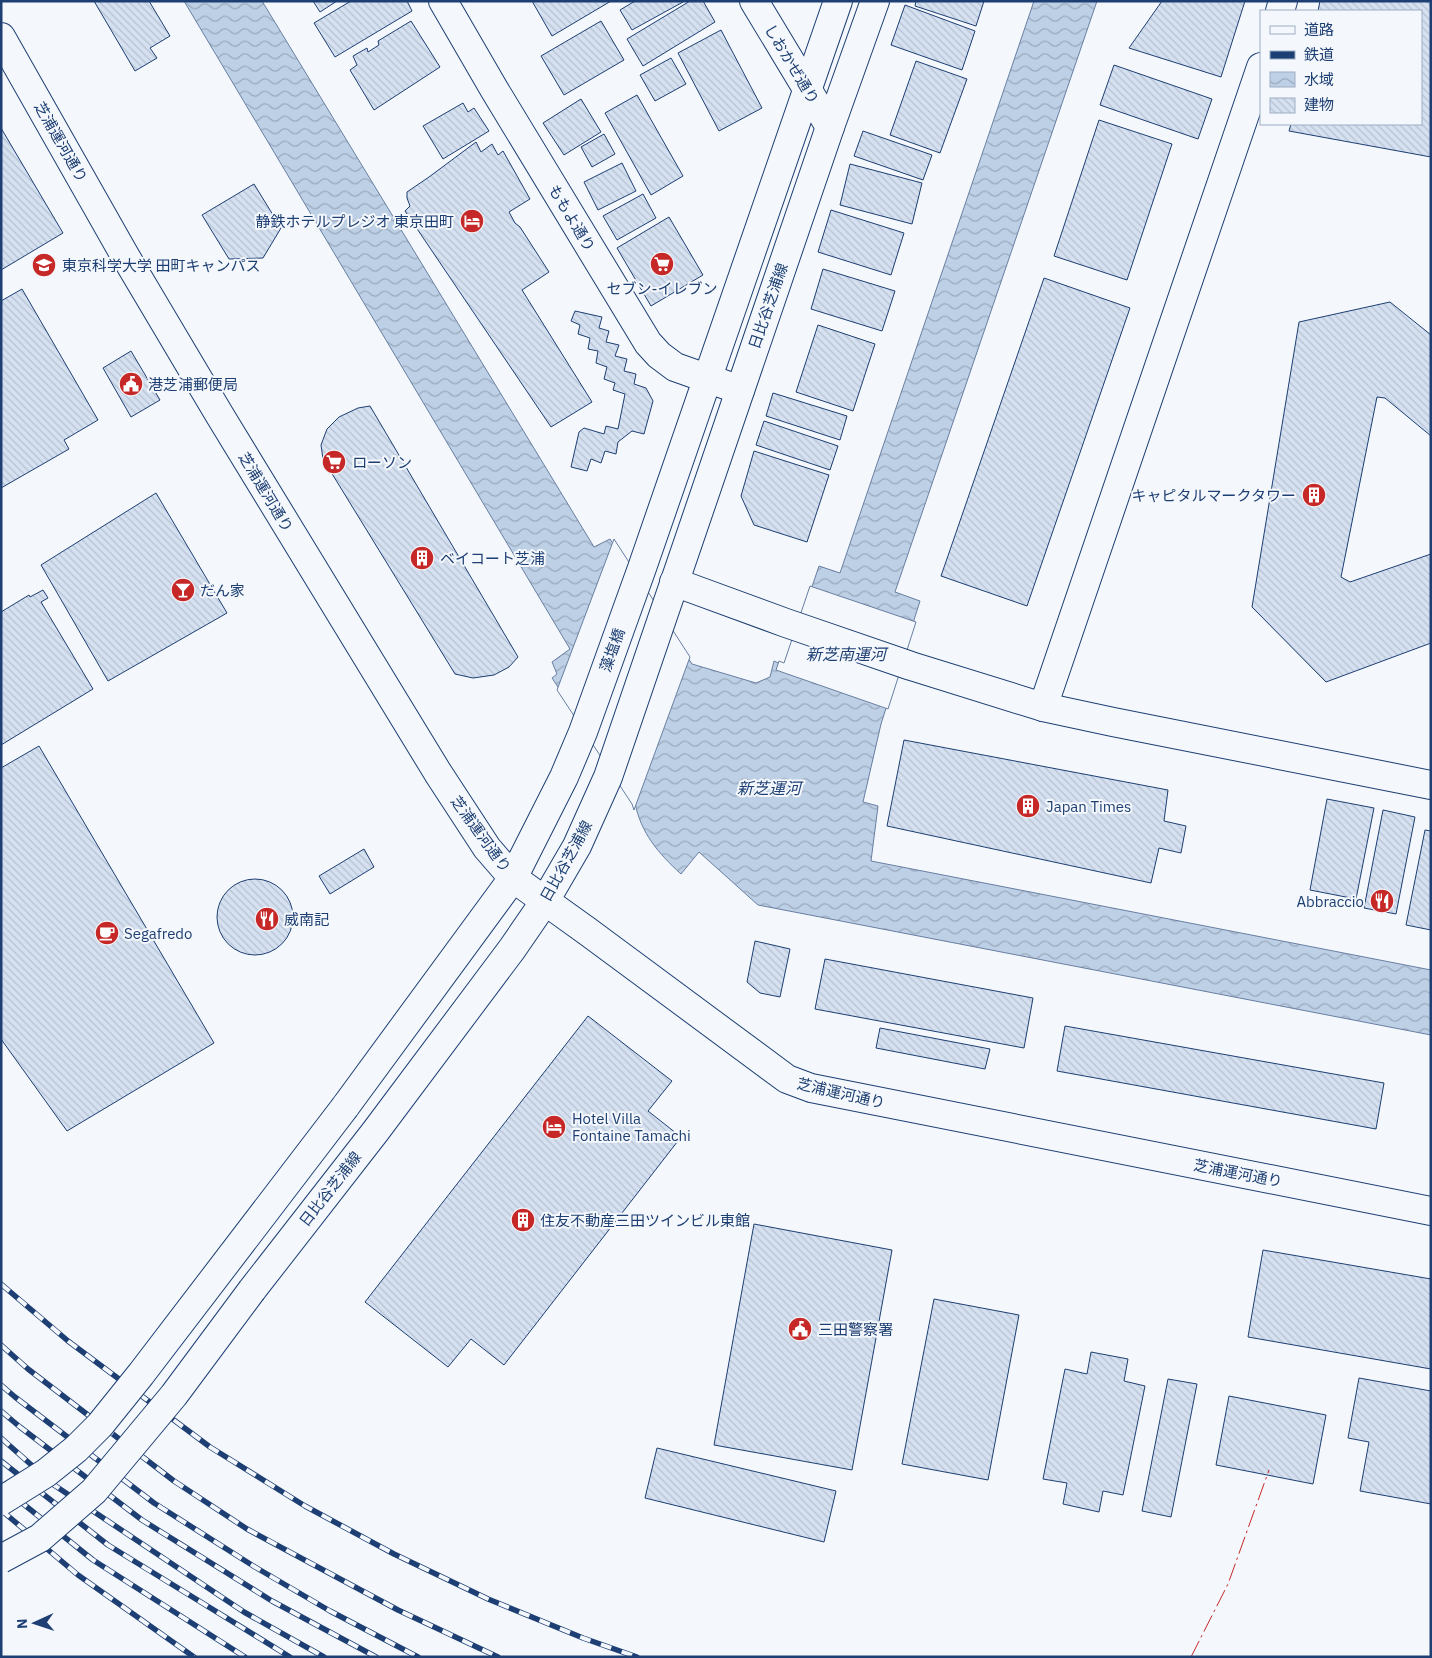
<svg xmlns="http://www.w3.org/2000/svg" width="1432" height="1658" font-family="'IBM Plex Sans','Noto Sans JP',sans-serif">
<defs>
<pattern id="water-waves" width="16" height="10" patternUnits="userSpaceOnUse" patternTransform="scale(1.25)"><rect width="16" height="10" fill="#bed0e5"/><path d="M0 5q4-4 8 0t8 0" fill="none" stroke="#9aaabe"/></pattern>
<pattern id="building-back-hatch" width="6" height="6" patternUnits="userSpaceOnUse" patternTransform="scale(1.25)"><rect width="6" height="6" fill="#d5e0f0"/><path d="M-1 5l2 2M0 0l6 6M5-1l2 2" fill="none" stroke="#b6c1d1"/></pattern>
</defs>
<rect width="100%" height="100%" fill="#f4f7fb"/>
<path fill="url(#water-waves)" stroke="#687fa3" d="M 184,1 L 262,1 L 594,547 L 610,539 L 692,664 L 756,683 L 770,677 L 774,661 L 785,666 L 819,566 L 840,573 L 1034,1 L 1097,1 L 895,592 L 920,601 L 881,724 L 863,802 L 878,806 L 871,861 L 1431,970 L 1431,1035 L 758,905 L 699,852 L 681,874 C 658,853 641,833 635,803 L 552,678 L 557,674 L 552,662 L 570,649 Z"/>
<g fill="#f4f7fb" stroke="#687fa3">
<path d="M 614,539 L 690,657 L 634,810 L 632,804 L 557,690 Z"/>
<path d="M 810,586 L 916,622 L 888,709 L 776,670 L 779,661 L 784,663 Z"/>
</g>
<g fill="url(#building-back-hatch)" stroke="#1d3f73">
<path d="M 94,1 L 149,1 L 170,36 L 150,48 L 157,58 L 135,71 Z"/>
<path d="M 313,1 L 337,1 L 320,12 Z"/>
<path d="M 351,1 L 407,1 L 412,11 L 335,57 L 314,23 Z"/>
<path d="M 532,1 L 611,1 L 552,36 Z"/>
<path d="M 635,1 L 683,1 L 683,2 L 632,30 L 620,10 Z"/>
<path d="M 690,1 L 703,1 L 715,22 L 643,66 L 627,39 Z"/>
<path d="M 916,1 L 984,1 L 976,26 L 915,6 Z"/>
<path d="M 1162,1 L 1245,1 L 1221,77 L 1129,48 Z"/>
<path d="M 1320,1 L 1431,1 L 1431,157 L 1289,131 L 1291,124 L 1421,124 L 1421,11 L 1318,11 Z"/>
<path d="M 905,5 L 975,31 L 962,70 L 891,45 Z"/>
<path d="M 411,21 L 440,67 L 374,110 L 350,70 L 357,65 L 353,56 L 367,48 L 368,52 L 379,45 L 378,41 Z"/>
<path d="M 601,21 L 624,60 L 564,95 L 541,56 Z"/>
<path d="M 721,30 L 762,108 L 719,131 L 678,53 Z"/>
<path d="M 671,58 L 686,84 L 655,101 L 640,75 Z"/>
<path d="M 916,61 L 967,79 L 940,153 L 890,135 Z"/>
<path d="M 1114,65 L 1212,99 L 1198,139 L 1100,105 Z"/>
<path d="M 637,95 L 683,176 L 651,195 L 605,113 Z"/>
<path d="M 581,99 L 601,132 L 564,155 L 543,123 Z"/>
<path d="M 463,103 L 468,112 L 474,108 L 489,131 L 443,159 L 423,126 Z"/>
<path d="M 1099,120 L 1172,144 L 1127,280 L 1054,256 Z"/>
<path d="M 1,128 L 63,233 L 1,270 Z"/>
<path d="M 863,131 L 932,155 L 923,180 L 854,156 Z"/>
<path d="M 604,134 L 615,154 L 592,167 L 581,147 Z"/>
<path d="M 476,142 L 481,152 L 492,144 L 498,155 L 503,151 L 530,199 L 509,212 L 515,223 L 520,227 L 549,272 L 522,290 L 592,402 L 551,427 L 405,211 L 410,206 L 407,198 L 407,192 L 429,177 Z"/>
<path d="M 622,163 L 636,191 L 598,210 L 584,182 Z"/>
<path d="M 850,164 L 922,183 L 912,224 L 840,205 Z"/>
<path d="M 254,184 L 281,228 L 263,258 L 229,259 L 202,215 Z"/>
<path d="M 643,194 L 656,218 L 617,240 L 603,216 Z"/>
<path d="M 831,210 L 904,233 L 891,275 L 818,252 Z"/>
<path d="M 669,217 L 703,275 L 651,306 L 617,248 Z"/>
<path d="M 823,269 L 895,291 L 882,331 L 811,309 Z"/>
<path d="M 1044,278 L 1130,308 L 1027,606 L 941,576 Z"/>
<path d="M 22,289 L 98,420 L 64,440 L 69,449 L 1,488 L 1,301 Z"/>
<path d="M 1390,302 L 1431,335 L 1431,436 L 1385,398 L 1377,397 L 1341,577 L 1350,582 L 1431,554 L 1431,643 L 1326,682 L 1252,607 L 1299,322 Z"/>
<path d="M 575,311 L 602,317 L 599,328 L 609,331 L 606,342 L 619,345 L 615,356 L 627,359 L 624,371 L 636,374 L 634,384 L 646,388 L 653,401 L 644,434 L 632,431 L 618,442 L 616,454 L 605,451 L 601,463 L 591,459 L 587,471 L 571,467 L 579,432 L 584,428 L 604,434 L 606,426 L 618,429 L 625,394 L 613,390 L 615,383 L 604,379 L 607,367 L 596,363 L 598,351 L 588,349 L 590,338 L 578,334 L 580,325 L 571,321 Z"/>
<path d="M 818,325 L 875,344 L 853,411 L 796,392 Z"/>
<path d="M 131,351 L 160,400 L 131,417 L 103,368 Z"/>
<path d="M 773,393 L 847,416 L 840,440 L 766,416 Z"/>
<path d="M 370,406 L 518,657 L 509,667 L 494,675 L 473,678 L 455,674 L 323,459 L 321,445 L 327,429 L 339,417 L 358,408 Z"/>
<path d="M 764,421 L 838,446 L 830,470 L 756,445 Z"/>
<path d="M 754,451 L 829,475 L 807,542 L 754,525 L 741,496 Z"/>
<path d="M 156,493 L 227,613 L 108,681 L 41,565 Z"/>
<path d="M 43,590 L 48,598 L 41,602 L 93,689 L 1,745 L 1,612 L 29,595 L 30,597 Z"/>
<path d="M 904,740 L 1168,790 L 1164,821 L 1186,826 L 1181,853 L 1159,848 L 1151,883 L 887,826 Z"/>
<path d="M 39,746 L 214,1043 L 67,1131 L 1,1039 L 1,768 Z"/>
<path d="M 1327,799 L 1374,808 L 1356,899 L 1310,890 Z"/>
<path d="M 1383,810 L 1415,817 L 1396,914 L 1364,908 Z"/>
<path d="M 1425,830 L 1431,831 L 1431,930 L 1406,925 Z"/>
<path d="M 364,849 L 374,867 L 330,894 L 319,876 Z"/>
<circle cx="255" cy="917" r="38"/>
<path d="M 755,941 L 790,949 L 780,997 L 760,993 L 747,982 Z"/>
<path d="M 825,959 L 1033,998 L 1024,1048 L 815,1009 Z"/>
<path d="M 588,1016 L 672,1081 L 648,1111 L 681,1137 L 504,1365 L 471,1339 L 448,1367 L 365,1302 Z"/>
<path d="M 1065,1026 L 1384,1083 L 1376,1129 L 1057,1071 Z"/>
<path d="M 880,1028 L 990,1049 L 985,1069 L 876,1048 Z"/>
<path d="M 754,1224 L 892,1250 L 852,1470 L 714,1445 Z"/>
<path d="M 1263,1250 L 1431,1279 L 1431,1369 L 1248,1337 Z"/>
<path d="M 934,1299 L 1019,1315 L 988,1480 L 902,1464 Z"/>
<path d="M 1091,1352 L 1128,1359 L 1124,1381 L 1145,1386 L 1123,1495 L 1103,1491 L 1099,1512 L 1063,1504 L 1067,1483 L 1043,1479 L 1065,1369 L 1087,1374 Z"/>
<path d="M 1359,1378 L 1431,1391 L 1431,1504 L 1360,1491 L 1369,1442 L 1348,1438 Z"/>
<path d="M 1168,1379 L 1197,1384 L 1171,1517 L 1142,1511 Z"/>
<path d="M 1229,1396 L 1326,1415 L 1313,1484 L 1216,1465 Z"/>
<path d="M 657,1448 L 836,1491 L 824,1542 L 645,1498 Z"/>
</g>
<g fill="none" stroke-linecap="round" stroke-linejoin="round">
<g stroke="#1d3f73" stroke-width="30">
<g id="street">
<path d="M 443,1 L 494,89 L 648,343 L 659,355 L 675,367 L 740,390"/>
<path d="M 754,1 L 830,127"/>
</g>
</g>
<g stroke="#1d3f73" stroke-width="30">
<g id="secondary">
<path d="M 1280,11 L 1283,1"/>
<path d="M 1,37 L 124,254 L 219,414 L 438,773 L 487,848 L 513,878 L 587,931 L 787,1079 L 811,1088 L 1431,1211"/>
<path d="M 674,582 L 786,623 L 911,666 L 1043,707 L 1113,722 L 1431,785"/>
<path d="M 1043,707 L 1261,67"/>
<path d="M 345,1107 L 513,878 L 564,777 L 583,732 L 642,568 L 838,1"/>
<path d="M 252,1290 L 375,1132 L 512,949 L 545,901 L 577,846 L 608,777 L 830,127 L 875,1"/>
</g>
</g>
<use href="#street" stroke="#f4f7fb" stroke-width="28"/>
<use href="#secondary" stroke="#f4f7fb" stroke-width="28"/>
<g stroke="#1d3f73" stroke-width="5.5">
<g id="rail">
<path d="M 1,1284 L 68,1341 L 210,1447 L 305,1506 L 394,1554 L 488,1599 L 583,1638 L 637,1657"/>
<path d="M 1,1345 L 28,1369 L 174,1481 L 247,1529 L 398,1610 L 498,1657"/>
<path d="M 1,1385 L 15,1397 L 154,1503 L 255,1567 L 330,1611 L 418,1657"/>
<path d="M 1,1411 L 20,1427 L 142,1520 L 272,1601 L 376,1657"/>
<path d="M 1,1438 L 54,1485 L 244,1612 L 324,1657"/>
<path d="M 1,1461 L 108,1545 L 290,1657"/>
<path d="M 1,1486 L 93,1560 L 245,1657"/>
<path d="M 1,1510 L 78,1575 L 194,1657"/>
</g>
</g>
<use href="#rail" stroke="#f4f7fb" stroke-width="4" stroke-dasharray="11" stroke-linecap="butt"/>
<g stroke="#1d3f73" stroke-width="30" stroke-linecap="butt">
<g id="secondary-bridge">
<path d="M 1,1501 L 46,1473 L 76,1449 L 100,1425 L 141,1374 L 345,1107"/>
<path d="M 1,1559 L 40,1538 L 94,1491 L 174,1395 L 252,1290"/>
</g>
</g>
<use href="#secondary-bridge" stroke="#f4f7fb" stroke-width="28"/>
<path stroke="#c62828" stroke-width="1" stroke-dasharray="18 4 2.5 4" stroke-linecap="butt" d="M 1191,1657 L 1228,1584 L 1269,1470"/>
</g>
<defs>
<g id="hotel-disc" transform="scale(1.25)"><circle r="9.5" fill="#c62828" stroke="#f4f7fb"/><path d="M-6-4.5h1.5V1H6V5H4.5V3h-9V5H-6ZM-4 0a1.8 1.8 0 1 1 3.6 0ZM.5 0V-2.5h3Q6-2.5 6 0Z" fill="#fff"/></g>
<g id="supermarket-disc" transform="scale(1.25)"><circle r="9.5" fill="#c62828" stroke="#f4f7fb"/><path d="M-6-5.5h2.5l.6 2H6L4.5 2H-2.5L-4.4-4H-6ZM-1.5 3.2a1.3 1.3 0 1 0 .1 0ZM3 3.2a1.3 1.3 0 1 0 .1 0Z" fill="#fff"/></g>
<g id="university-disc" transform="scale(1.25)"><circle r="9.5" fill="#c62828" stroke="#f4f7fb"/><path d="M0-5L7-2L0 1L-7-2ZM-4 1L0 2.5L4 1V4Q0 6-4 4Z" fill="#fff"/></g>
<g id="civic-disc" transform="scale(1.25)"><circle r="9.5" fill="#c62828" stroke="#f4f7fb"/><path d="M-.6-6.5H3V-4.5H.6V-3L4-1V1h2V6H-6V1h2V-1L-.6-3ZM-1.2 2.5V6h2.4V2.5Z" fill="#fff"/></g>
<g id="building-disc" transform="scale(1.25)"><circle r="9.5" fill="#c62828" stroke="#f4f7fb"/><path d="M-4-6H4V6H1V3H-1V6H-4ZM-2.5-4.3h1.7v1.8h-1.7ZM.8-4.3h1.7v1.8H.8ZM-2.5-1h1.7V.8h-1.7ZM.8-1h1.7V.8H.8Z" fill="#fff"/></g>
<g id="bar-disc" transform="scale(1.25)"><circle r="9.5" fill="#c62828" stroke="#f4f7fb"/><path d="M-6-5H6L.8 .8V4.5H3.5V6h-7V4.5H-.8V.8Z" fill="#fff"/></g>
<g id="restaurant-disc" transform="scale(1.25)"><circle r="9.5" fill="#c62828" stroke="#f4f7fb"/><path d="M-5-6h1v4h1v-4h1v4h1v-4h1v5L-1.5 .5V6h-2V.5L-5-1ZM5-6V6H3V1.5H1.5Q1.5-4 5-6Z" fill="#fff"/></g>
<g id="cafe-disc" transform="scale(1.25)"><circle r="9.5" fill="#c62828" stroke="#f4f7fb"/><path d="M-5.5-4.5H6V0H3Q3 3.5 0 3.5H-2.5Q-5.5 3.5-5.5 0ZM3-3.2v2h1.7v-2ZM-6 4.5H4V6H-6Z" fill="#fff"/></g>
</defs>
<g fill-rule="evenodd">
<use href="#hotel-disc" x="472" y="221"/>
<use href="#supermarket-disc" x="662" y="264"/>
<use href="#university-disc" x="44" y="265"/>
<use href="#civic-disc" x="131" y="384"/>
<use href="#supermarket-disc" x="334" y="462"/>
<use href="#building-disc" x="1314" y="495"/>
<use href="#building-disc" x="422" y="558"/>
<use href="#bar-disc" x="183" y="590"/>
<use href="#building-disc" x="1028" y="806"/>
<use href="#restaurant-disc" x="1382" y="901"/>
<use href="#restaurant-disc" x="267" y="919"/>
<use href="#cafe-disc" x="107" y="933"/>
<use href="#hotel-disc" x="554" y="1127"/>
<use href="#building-disc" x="523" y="1220"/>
<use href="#civic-disc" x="800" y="1329"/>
</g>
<g text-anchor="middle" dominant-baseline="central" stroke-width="4" stroke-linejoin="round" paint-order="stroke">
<g font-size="15" fill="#1d3f73" stroke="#f4f7fb">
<text transform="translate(792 64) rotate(59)">しおかぜ通り</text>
<text transform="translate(61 142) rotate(60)">芝浦運河通り</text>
<text transform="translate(572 218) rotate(59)">ももよ通り</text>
<text transform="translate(768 306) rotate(-71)">日比谷芝浦線</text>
<text transform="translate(266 492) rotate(59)">芝浦運河通り</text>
<text transform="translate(612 650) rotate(-70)">藻塩橋</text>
<text transform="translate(481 834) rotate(54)">芝浦運河通り</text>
<text transform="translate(566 861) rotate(-61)">日比谷芝浦線</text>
<text transform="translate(841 1093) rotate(13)">芝浦運河通り</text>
<text transform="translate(1238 1173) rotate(11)">芝浦運河通り</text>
<text transform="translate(330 1189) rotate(-52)">日比谷芝浦線</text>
</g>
<g font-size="15" fill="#1d3f73" stroke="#f4f7fb" text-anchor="start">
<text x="454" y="221" text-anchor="end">静鉄ホテルプレジオ 東京田町</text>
<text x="62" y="265">東京科学大学 田町キャンパス</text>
<text x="662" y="288" text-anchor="middle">セブン-イレブン</text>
<text x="148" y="384">港芝浦郵便局</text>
<text x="352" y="462">ローソン</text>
<text x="1296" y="495" text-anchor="end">キャピタルマークタワー</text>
<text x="440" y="558">ベイコート芝浦</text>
<text x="200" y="590">だん家</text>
<text x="1046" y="806">Japan Times</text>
<text x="1364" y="901" text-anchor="end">Abbraccio</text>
<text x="284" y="919">威南記</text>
<text x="124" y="933">Segafredo</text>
<text x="572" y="1118">Hotel Villa<tspan x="572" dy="17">Fontaine Tamachi</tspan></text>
<text x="540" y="1220">住友不動産三田ツインビル東館</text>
<text x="818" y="1329">三田警察署</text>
</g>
<g font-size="16" font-style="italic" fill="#1d3f73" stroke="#f4f7fb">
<text x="846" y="654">新芝南運河</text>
<text x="769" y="788">新芝運河</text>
</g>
</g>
<rect width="1432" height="1658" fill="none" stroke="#1d3f73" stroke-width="5"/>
<rect x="1260" y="10" width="162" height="115" fill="#f4f7fb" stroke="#9eadc5"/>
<rect x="1270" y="26" width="25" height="8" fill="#f4f7fb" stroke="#9eadc5"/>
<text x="1304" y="35" font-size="15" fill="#1d3f73">道路</text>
<rect x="1270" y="51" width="25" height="8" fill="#1d3f73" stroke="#9eadc5"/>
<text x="1304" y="60" font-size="15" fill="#1d3f73">鉄道</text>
<rect x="1270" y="72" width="25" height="15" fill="url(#water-waves)" stroke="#9eadc5"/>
<text x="1304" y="85" font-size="15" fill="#1d3f73">水域</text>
<rect x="1270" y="98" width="25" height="15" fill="url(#building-back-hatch)" stroke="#9eadc5"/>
<text x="1304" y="110" font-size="15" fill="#1d3f73">建物</text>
<g transform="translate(35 1623) rotate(267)" stroke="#f4f7fb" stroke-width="4" paint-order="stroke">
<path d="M0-4L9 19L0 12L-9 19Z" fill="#1d3f73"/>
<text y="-8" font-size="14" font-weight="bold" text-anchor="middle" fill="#1d3f73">N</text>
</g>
</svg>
